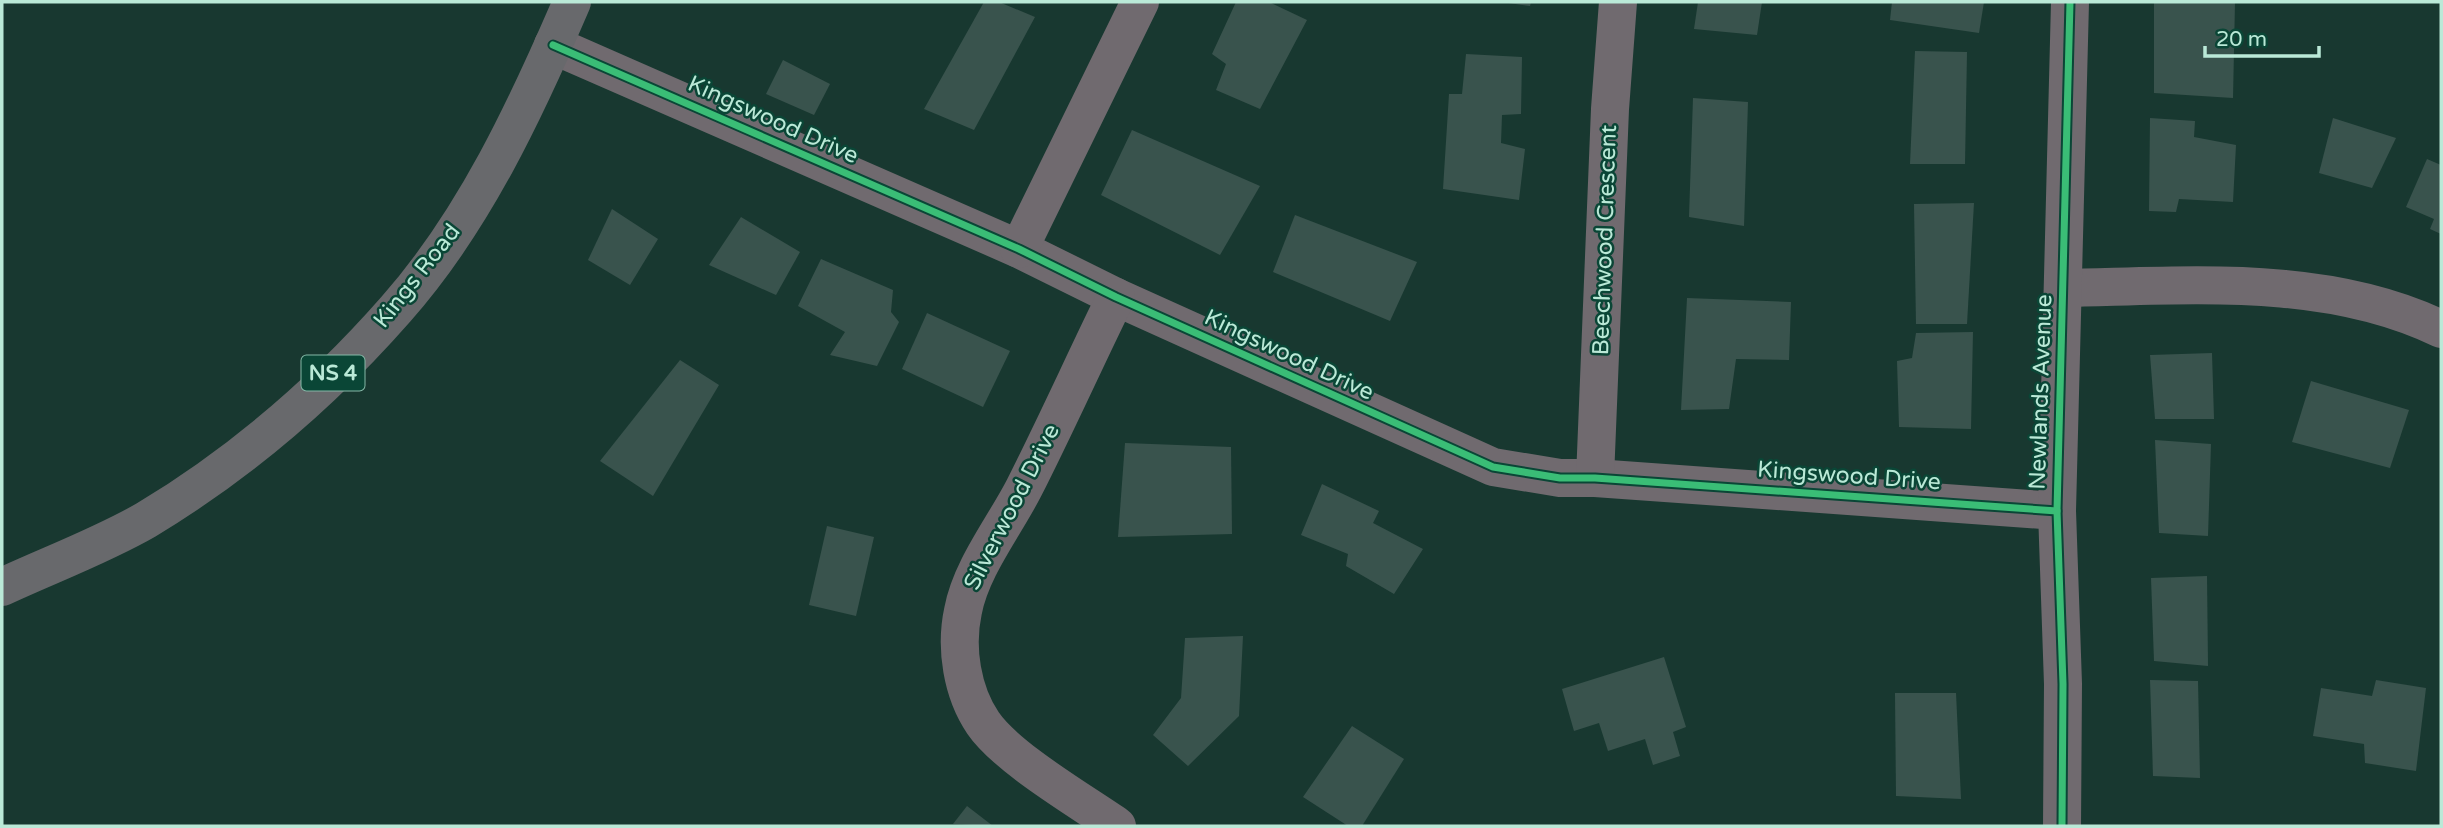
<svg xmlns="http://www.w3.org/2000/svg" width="2443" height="828" font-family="'Varela Round',sans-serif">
<rect width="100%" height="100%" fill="#183830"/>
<g fill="#39534d">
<path d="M 984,2 L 999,2 L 1035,17 L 974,130 L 924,109 Z"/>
<path d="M 1236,2 L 1269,2 L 1307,20 L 1260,109 L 1216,90 L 1226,64 L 1212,54 Z"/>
<path d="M 1501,2 L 1531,2 L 1530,6 Z"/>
<path d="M 1698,2 L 1762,2 L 1757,35 L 1694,29 Z"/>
<path d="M 1892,2 L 1984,2 L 1979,33 L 1890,20 Z"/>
<path d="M 2154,2 L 2235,2 L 2233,98 L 2154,93 Z"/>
<path d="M 1915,51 L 1967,52 L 1965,164 L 1910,164 Z"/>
<path d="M 1466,54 L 1522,57 L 1521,114 L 1502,115 L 1501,143 L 1525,149 L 1519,200 L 1443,189 L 1449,94 L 1462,94 Z"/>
<path d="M 783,60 L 830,84 L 814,115 L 766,94 Z"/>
<path d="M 1693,98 L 1748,102 L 1744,226 L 1689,217 Z"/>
<path d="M 2150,118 L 2195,121 L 2194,137 L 2236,145 L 2233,202 L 2179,199 L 2176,212 L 2149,211 Z"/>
<path d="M 2333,118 L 2396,138 L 2372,188 L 2319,173 Z"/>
<path d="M 1132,130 L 1260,186 L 1220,255 L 1101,195 Z"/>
<path d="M 2427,159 L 2441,165 L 2441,234 L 2430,229 L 2434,219 L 2406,207 Z"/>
<path d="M 1974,203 L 1967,324 L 1916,324 L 1914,204 Z"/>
<path d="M 612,209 L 658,239 L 630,285 L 588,260 Z"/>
<path d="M 1295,215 L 1417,262 L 1390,321 L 1273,272 Z"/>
<path d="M 741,217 L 800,252 L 776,295 L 709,265 Z"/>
<path d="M 821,259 L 893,290 L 891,312 L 899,322 L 877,366 L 830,355 L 845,332 L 798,306 Z"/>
<path d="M 1687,298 L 1791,302 L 1789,360 L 1736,359 L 1729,409 L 1681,410 Z"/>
<path d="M 927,313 L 1010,351 L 983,407 L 902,369 Z"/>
<path d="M 1973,332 L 1971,429 L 1899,427 L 1897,361 L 1912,358 L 1916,333 Z"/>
<path d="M 2212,353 L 2214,419 L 2155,419 L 2150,355 Z"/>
<path d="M 680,360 L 719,385 L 653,496 L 600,461 Z"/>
<path d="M 2311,381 L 2409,410 L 2390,468 L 2292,442 Z"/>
<path d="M 2155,440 L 2211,444 L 2208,536 L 2159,533 Z"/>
<path d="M 1125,443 L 1231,447 L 1232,534 L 1118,537 Z"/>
<path d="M 1322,484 L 1379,511 L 1373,523 L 1423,549 L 1394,594 L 1346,566 L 1348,554 L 1301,535 Z"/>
<path d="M 827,526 L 874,537 L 856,616 L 809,605 Z"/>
<path d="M 2207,576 L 2208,666 L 2154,661 L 2151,578 Z"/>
<path d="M 1243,636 L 1239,716 L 1188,766 L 1153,735 L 1181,698 L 1185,638 Z"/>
<path d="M 1664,657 L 1686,727 L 1673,732 L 1680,756 L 1653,765 L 1645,739 L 1608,751 L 1599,723 L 1574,731 L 1562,689 Z"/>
<path d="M 2150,680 L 2198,681 L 2200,778 L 2153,776 Z"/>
<path d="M 2376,680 L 2426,688 L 2416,771 L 2365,763 L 2364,744 L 2313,736 L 2321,688 L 2372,696 Z"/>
<path d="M 1895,693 L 1956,693 L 1961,799 L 1896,796 Z"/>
<path d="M 1352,726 L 1404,759 L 1362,826 L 1348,826 L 1303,797 Z"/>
<path d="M 967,806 L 993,826 L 953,824 Z"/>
</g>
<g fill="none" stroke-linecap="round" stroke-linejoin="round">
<g stroke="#706a6f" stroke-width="38">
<path d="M 553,45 L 1019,249 L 1116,297 L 1493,467 L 1560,478 L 1595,478 L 2057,511"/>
<path d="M 1019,249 L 1140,2"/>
<path d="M 2063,288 C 2188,286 2325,273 2441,329"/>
<path d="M 1116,297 C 1085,360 1056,425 1024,488 C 1004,527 971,568 963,611 C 955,648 962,692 983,723 C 1007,758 1081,801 1117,826"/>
<path d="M 1595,478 L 1610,109 L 1618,2"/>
<path d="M 2062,826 L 2063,684 L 2057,511 L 2070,2"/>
</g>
<path stroke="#68696c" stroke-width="38" d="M 2,587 C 49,565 101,546 146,520 C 239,464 325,390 396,309 C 474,221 526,109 572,2"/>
<g stroke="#0a4636" stroke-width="11">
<g id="cycleway">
<path d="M 553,45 L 1019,249 L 1116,297 L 1493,467 L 1560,478 L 1595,478 L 2057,511"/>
<path d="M 2062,826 L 2063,684 L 2057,511 L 2070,2"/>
</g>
</g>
<use href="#cycleway" stroke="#3abd76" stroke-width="7"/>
</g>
<g text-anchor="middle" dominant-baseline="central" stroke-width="5" stroke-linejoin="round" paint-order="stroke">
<rect fill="#0a4636" stroke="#85b8a7" stroke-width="2" x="301.5" y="355.5" width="63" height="35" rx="5"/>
<g font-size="21" font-weight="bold" fill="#bae9d7">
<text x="333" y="373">NS 4</text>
</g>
<g font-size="23" fill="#bae9d7" stroke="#0a4636">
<text transform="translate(773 120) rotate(24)">Kingswood Drive</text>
<text transform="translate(1605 240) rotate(-88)">Beechwood Crescent</text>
<text transform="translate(417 276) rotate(-52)">Kings Road</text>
<text transform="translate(1289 355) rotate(25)">Kingswood Drive</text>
<text transform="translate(2041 392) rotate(-88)">Newlands Avenue</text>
<text transform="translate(1849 476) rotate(4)">Kingswood Drive</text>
<text transform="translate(1012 507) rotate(-63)">Silverwood Drive</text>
</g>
</g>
<rect width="2443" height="828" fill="none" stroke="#bae9d7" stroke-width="7"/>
<path d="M2205 46v10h114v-10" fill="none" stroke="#bae9d7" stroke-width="3.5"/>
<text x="2216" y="46" font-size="21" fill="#bae9d7" stroke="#0a4636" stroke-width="5" paint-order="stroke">20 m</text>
</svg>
